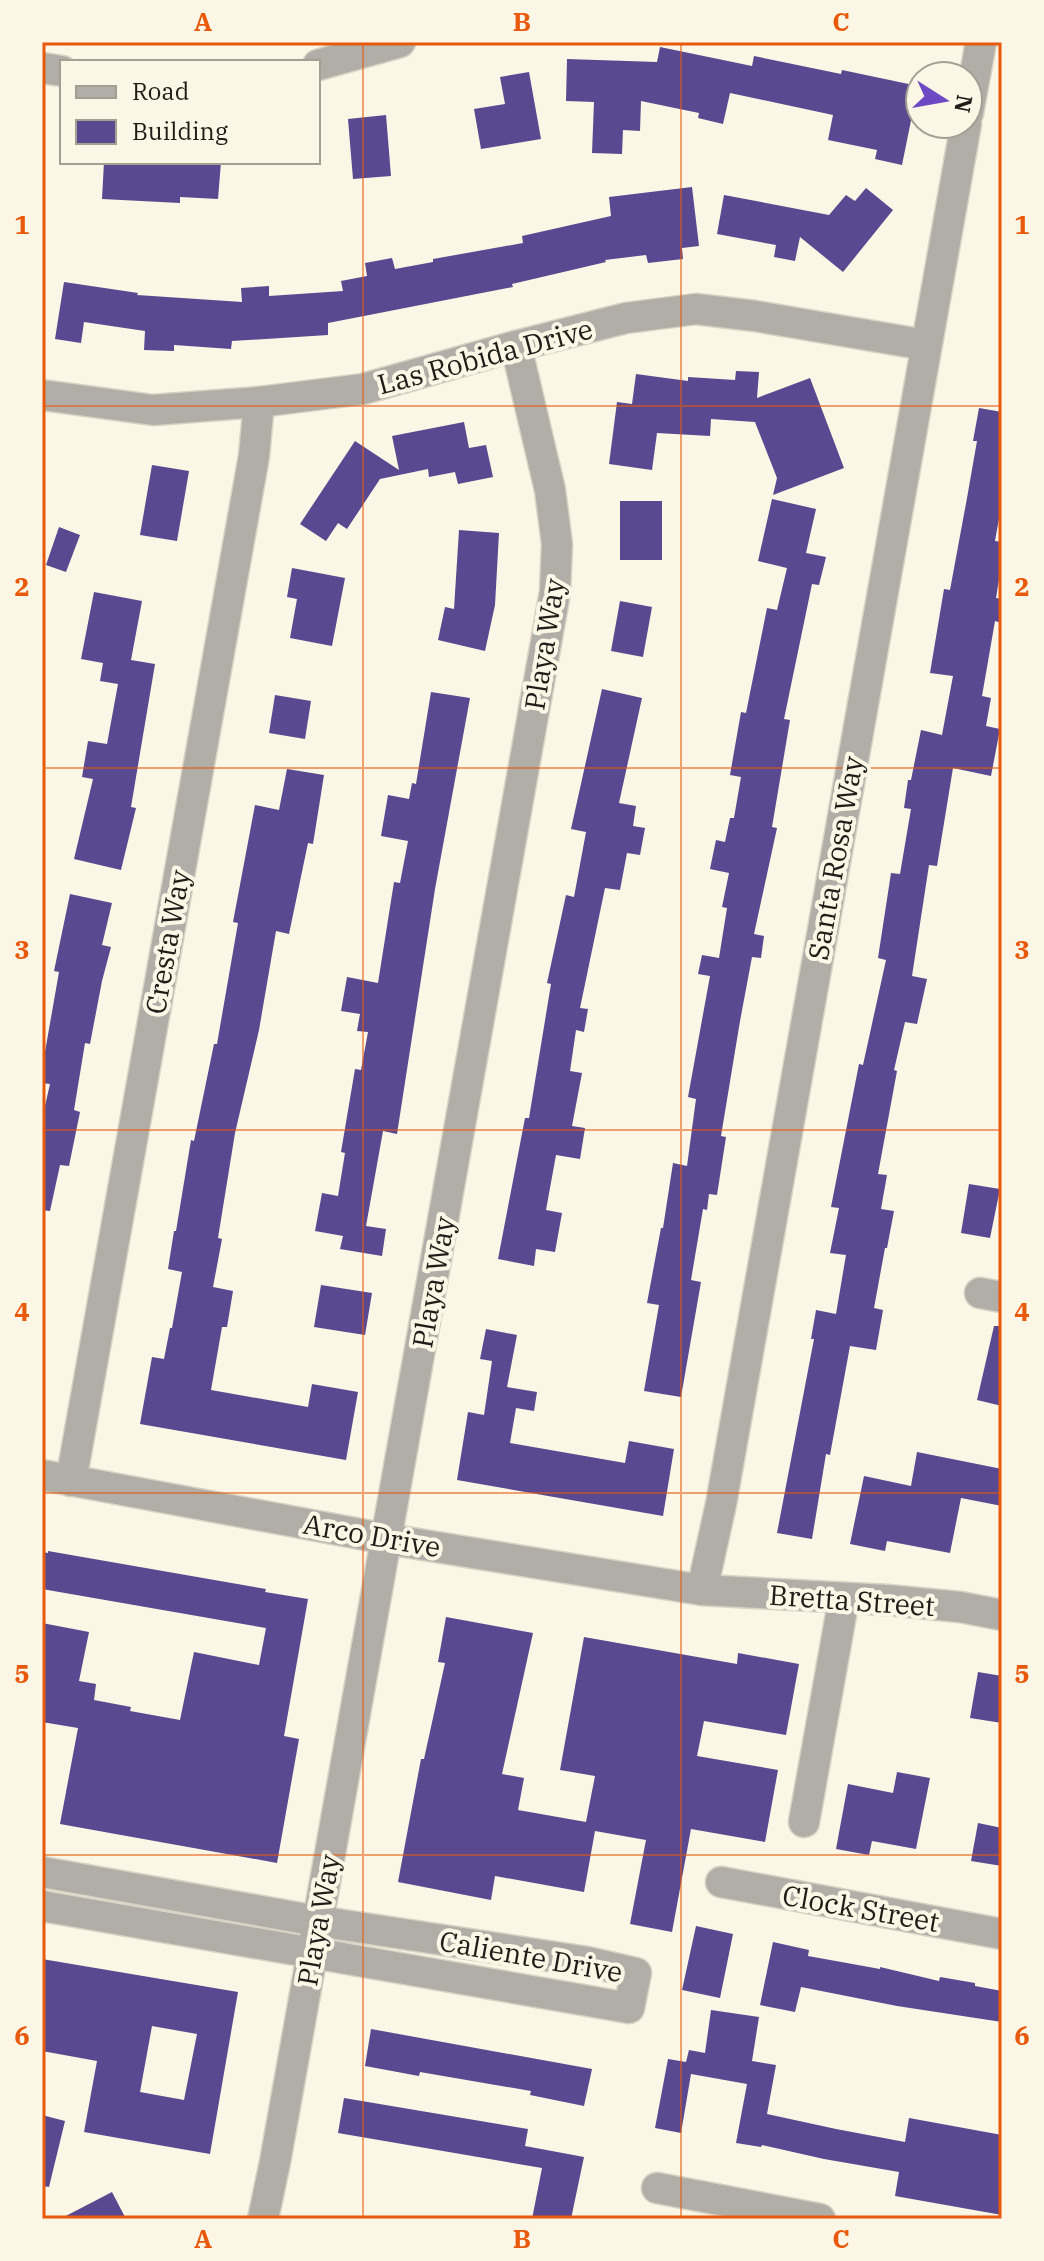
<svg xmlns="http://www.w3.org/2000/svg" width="1044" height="2261" font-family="'IBM Plex Serif',serif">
<rect width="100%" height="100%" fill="#fbf6e5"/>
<g fill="#594990" fill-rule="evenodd">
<path d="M 660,47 L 752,66 L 754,56 L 841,74 L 842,70 L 918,86 L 902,165 L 875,159 L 877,150 L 828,140 L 833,115 L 730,93 L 723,124 L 698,118 L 699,113 L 641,101 L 640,131 L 623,130 L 622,154 L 592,153 L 594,102 L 566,101 L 567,59 L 657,62 Z"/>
<path d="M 529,72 L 541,139 L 481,149 L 474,109 L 505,104 L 500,77 Z"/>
<path d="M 386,115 L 391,176 L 353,179 L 348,119 Z"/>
<path d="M 104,162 L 221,162 L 218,199 L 180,197 L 180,203 L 102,199 Z"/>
<path d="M 692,187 L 699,246 L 682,248 L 683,259 L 648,263 L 646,255 L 605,260 L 606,262 L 512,284 L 513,287 L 328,323 L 328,335 L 232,341 L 231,349 L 174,345 L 174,351 L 144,350 L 145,331 L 84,322 L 81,343 L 55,339 L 64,282 L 138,293 L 137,295 L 242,302 L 241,288 L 269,286 L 269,296 L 343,291 L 341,281 L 367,276 L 365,263 L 392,258 L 395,269 L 433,262 L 433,259 L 523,243 L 522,236 L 611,216 L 609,197 Z"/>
<path d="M 866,188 L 893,210 L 843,272 L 800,237 L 795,261 L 774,257 L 776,245 L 717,234 L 724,195 L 829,215 L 846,195 L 855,201 Z"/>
<path d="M 736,371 L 759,372 L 757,398 L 810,378 L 844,468 L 773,495 L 777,478 L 755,422 L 711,419 L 710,436 L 657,433 L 652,470 L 609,464 L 617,402 L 632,404 L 636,374 L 688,381 L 688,377 L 735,380 Z"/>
<path d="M 979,408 L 1002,412 L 1002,502 L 995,541 L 1002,542 L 1002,561 L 996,598 L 1002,599 L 1002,623 L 995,621 L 982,696 L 991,698 L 986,726 L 1000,729 L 991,776 L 953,768 L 937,866 L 929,865 L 912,976 L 927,979 L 917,1024 L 905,1022 L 894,1070 L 897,1071 L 878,1174 L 887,1175 L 881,1209 L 894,1211 L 887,1248 L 885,1248 L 874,1308 L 883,1310 L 876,1350 L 850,1346 L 830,1455 L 826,1454 L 812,1539 L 777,1533 L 814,1339 L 811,1339 L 816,1310 L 836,1314 L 846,1255 L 830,1253 L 839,1208 L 831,1207 L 859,1064 L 863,1065 L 886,960 L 878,958 L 891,873 L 900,874 L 911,809 L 904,808 L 908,780 L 911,780 L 921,730 L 942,735 L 953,676 L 930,673 L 944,589 L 950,590 L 967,498 L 977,441 L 973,441 Z"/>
<path d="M 464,422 L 469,448 L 486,445 L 493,477 L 458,484 L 455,472 L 429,477 L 428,469 L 380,479 L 347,529 L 338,523 L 326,541 L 300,524 L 355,441 L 399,470 L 392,436 Z"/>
<path d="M 152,465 L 189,471 L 177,541 L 140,535 Z"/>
<path d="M 772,499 L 816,509 L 806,553 L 826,557 L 819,585 L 812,584 L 784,719 L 790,720 L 772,827 L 777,828 L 754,934 L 764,936 L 761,958 L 752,957 L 740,1021 L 721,1136 L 726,1137 L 717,1195 L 709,1194 L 707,1210 L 703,1209 L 691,1280 L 701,1282 L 681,1397 L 644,1391 L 659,1305 L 647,1303 L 661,1228 L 663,1228 L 673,1163 L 687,1166 L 696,1099 L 688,1097 L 710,976 L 698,974 L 702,955 L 719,958 L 727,908 L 722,907 L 729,873 L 710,869 L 716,840 L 725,842 L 730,818 L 734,818 L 741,777 L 730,775 L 741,712 L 746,713 L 767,608 L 777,610 L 787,568 L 758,561 Z"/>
<rect x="620" y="501" width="42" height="59"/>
<path d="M 59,527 L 80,535 L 66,572 L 46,565 Z"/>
<path d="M 459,530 L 499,533 L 495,605 L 485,651 L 438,640 L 445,607 L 454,609 Z"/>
<path d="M 292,568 L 345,578 L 332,646 L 290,638 L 297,599 L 287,597 Z"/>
<path d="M 94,592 L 142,601 L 131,660 L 155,664 L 131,807 L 136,808 L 121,870 L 74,859 L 93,779 L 82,777 L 88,741 L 107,744 L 118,684 L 100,681 L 103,663 L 81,659 Z"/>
<path d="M 620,601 L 652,607 L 643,657 L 611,651 Z"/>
<path d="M 602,689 L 642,698 L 619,803 L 636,806 L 633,826 L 645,828 L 640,855 L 627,853 L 620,890 L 605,888 L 580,1008 L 588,1009 L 584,1032 L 576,1030 L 570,1071 L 582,1073 L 572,1126 L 585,1128 L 580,1159 L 556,1155 L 546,1210 L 562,1213 L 555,1252 L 536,1249 L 534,1266 L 498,1259 L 525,1118 L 529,1118 L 551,984 L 547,983 L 566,895 L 574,897 L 586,832 L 571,829 Z"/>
<path d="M 431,692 L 470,698 L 435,889 L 397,1134 L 383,1131 L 366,1226 L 386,1229 L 382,1256 L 340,1249 L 343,1236 L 315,1231 L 322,1193 L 338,1196 L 345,1153 L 341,1152 L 355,1069 L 361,1070 L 368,1032 L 357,1031 L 360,1014 L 341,1011 L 347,977 L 378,983 L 394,882 L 400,883 L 408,841 L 381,836 L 388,795 L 409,799 L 412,783 L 416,784 Z"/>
<path d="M 275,695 L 311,701 L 305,739 L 269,733 Z"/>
<path d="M 287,769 L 324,775 L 313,844 L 308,843 L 289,934 L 276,931 L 259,1030 L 235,1133 L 218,1238 L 222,1239 L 213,1287 L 233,1291 L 227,1327 L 222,1327 L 211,1390 L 308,1407 L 312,1384 L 358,1392 L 346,1460 L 140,1424 L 152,1357 L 164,1359 L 170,1328 L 172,1328 L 182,1272 L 168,1269 L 174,1231 L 176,1231 L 191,1140 L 194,1141 L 214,1044 L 217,1044 L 238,923 L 233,922 L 255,805 L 279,810 Z"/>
<path d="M 70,894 L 112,903 L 102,945 L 111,947 L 102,981 L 90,1044 L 85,1043 L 74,1110 L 80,1112 L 69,1166 L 60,1165 L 50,1211 L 42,1210 L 42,1119 L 50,1084 L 42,1083 L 42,1069 L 59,972 L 54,971 Z"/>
<path d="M 969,1184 L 1000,1189 L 990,1238 L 961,1233 Z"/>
<path d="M 321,1285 L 372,1293 L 365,1335 L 314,1327 Z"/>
<path d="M 994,1326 L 1002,1326 L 1002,1406 L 977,1400 Z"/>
<path d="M 486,1329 L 517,1335 L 507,1387 L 537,1392 L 534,1411 L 516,1408 L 510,1443 L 625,1463 L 629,1441 L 674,1449 L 663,1516 L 457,1480 L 468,1412 L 484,1415 L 492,1361 L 480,1359 Z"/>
<path d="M 917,1452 L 1002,1469 L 1002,1506 L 961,1498 L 950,1553 L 887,1541 L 885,1551 L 850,1544 L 864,1476 L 911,1486 Z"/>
<path d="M 48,1551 L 266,1589 L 265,1592 L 308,1599 L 284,1736 L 299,1739 L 277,1863 L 60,1824 L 78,1728 L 42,1722 L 42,1623 L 89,1632 L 79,1681 L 96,1684 L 94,1700 L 131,1707 L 130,1711 L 180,1720 L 194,1652 L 259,1665 L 266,1628 L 42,1589 L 42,1552 L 48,1553 Z"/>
<path d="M 446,1617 L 533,1633 L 502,1774 L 524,1778 L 518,1810 L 586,1822 L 595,1776 L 560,1770 L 584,1637 L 737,1664 L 738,1653 L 799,1664 L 786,1735 L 704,1721 L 697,1756 L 778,1770 L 765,1842 L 691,1829 L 672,1932 L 630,1924 L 646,1840 L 595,1831 L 584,1892 L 495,1876 L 491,1900 L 398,1882 L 421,1759 L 424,1759 L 445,1663 L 438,1662 Z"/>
<path d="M 978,1672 L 1002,1676 L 1002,1723 L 970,1718 Z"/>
<path d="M 897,1772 L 930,1778 L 916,1849 L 872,1841 L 869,1855 L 836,1849 L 848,1784 L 893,1793 Z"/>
<path d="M 978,1823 L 1002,1828 L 1002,1866 L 971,1861 Z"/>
<path d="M 696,1926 L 733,1934 L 720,1998 L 682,1990 Z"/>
<path d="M 773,1942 L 809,1950 L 808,1956 L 880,1969 L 880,1967 L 939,1981 L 940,1977 L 975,1983 L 975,1986 L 1002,1991 L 1002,2022 L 897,2006 L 801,1987 L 795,2012 L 760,2005 Z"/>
<path d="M 42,1959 L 238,1992 L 210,2154 L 84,2132 L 97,2061 L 42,2051 ZM 152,2026 L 197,2034 L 184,2100 L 140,2092 Z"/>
<path d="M 711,2010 L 759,2017 L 752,2061 L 776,2065 L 767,2114 L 836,2129 L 905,2142 L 909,2118 L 1002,2135 L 1002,2215 L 895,2196 L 899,2172 L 824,2159 L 762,2145 L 761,2147 L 736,2143 L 747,2084 L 691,2074 L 681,2133 L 655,2128 L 668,2059 L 686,2062 L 689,2050 L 705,2053 Z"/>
<path d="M 371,2029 L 592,2069 L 584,2106 L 530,2095 L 531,2091 L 420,2072 L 419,2076 L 365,2066 Z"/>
<path d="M 344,2098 L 528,2129 L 525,2146 L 584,2157 L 571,2219 L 532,2219 L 542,2168 L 338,2133 Z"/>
<path d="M 42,2115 L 65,2121 L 49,2187 L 42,2186 Z"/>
<path d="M 112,2192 L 126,2219 L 60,2219 Z"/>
</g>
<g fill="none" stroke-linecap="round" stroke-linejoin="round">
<g stroke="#d8d3c4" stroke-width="33">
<g id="minor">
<path d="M 318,65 L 400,42"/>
<path d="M 42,68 L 62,71"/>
<path d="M 968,113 L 981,42"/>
<path d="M 42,395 L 153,410 L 259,402 L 363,389 L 516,346 L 626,318 L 696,309 L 755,316 L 926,345"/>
<path d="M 980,1293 L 1002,1297"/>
<path d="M 42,1475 L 387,1539 L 702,1590 L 887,1600 L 960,1607 L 1002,1615"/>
<path d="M 71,1481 L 254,456 L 259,402"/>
<path d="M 702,1590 L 721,1504 L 966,124"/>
<path d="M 804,1822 L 844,1598"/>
<path d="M 42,1872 L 317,1921 L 588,1962 L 636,1973 L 629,2008 L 42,1906"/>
<path d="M 721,1882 L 1002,1934"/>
<path d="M 657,2188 L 820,2219"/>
<path d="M 263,2219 L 275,2162 L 555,592 L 557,544 L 550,490 L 516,346"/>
</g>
</g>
<use href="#minor" stroke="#b0aea7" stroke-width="30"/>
</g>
<path fill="none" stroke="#e8590c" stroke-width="2" stroke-opacity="0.55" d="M 363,42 L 363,2219M 681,42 L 681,2219M 42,406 L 1002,406M 42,768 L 1002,768M 42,1130 L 1002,1130M 42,1493 L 1002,1493M 42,1855 L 1002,1855"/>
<g text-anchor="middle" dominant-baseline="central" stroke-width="8" stroke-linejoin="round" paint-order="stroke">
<g font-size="28" fill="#1f1d17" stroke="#fbf6e5">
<text transform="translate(485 356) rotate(-15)">Las Robida Drive</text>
<text transform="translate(544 644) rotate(-81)">Playa Way</text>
<text transform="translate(835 858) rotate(-80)">Santa Rosa Way</text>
<text transform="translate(167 942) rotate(-80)">Cresta Way</text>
<text transform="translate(433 1282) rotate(-80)">Playa Way</text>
<text transform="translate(372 1535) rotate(10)">Arco Drive</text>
<text transform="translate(852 1600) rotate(4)">Bretta Street</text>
<text transform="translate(861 1908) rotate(10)">Clock Street</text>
<text transform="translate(318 1920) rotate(-80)">Playa Way</text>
<text transform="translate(531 1956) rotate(10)">Caliente Drive</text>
</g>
</g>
<rect width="1044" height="2261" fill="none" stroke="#fbf6e5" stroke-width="88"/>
<rect x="60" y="60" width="260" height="104" fill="#fbf6e5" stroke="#a39f93" stroke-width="2"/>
<rect x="76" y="86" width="40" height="12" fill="#b0aea7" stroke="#a39f93" stroke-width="2"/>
<text x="132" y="100" font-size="24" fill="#1f1d17">Road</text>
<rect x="76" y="120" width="40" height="24" fill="#594990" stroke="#a39f93" stroke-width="2"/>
<text x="132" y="140" font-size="24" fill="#1f1d17">Building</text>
<g transform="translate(944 100) rotate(101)"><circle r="38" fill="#fbf6e5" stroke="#a39f93" stroke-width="2"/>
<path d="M0-6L14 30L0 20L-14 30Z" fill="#6d4ac3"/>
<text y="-12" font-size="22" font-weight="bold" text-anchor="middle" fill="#1f1d17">N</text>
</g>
<rect x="44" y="44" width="956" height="2173" fill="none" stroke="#e8590c" stroke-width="3"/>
<g font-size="26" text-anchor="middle" font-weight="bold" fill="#e8590c">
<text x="203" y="31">A</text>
<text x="522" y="31">B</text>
<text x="841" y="31">C</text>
<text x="22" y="234">1</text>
<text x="1022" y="234">1</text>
<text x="22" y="596">2</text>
<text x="1022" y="596">2</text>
<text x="22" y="959">3</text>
<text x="1022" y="959">3</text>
<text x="22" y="1321">4</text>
<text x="1022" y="1321">4</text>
<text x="22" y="1683">5</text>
<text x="1022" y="1683">5</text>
<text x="22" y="2045">6</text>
<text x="1022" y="2045">6</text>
<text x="203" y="2248">A</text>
<text x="522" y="2248">B</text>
<text x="841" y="2248">C</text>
</g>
</svg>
